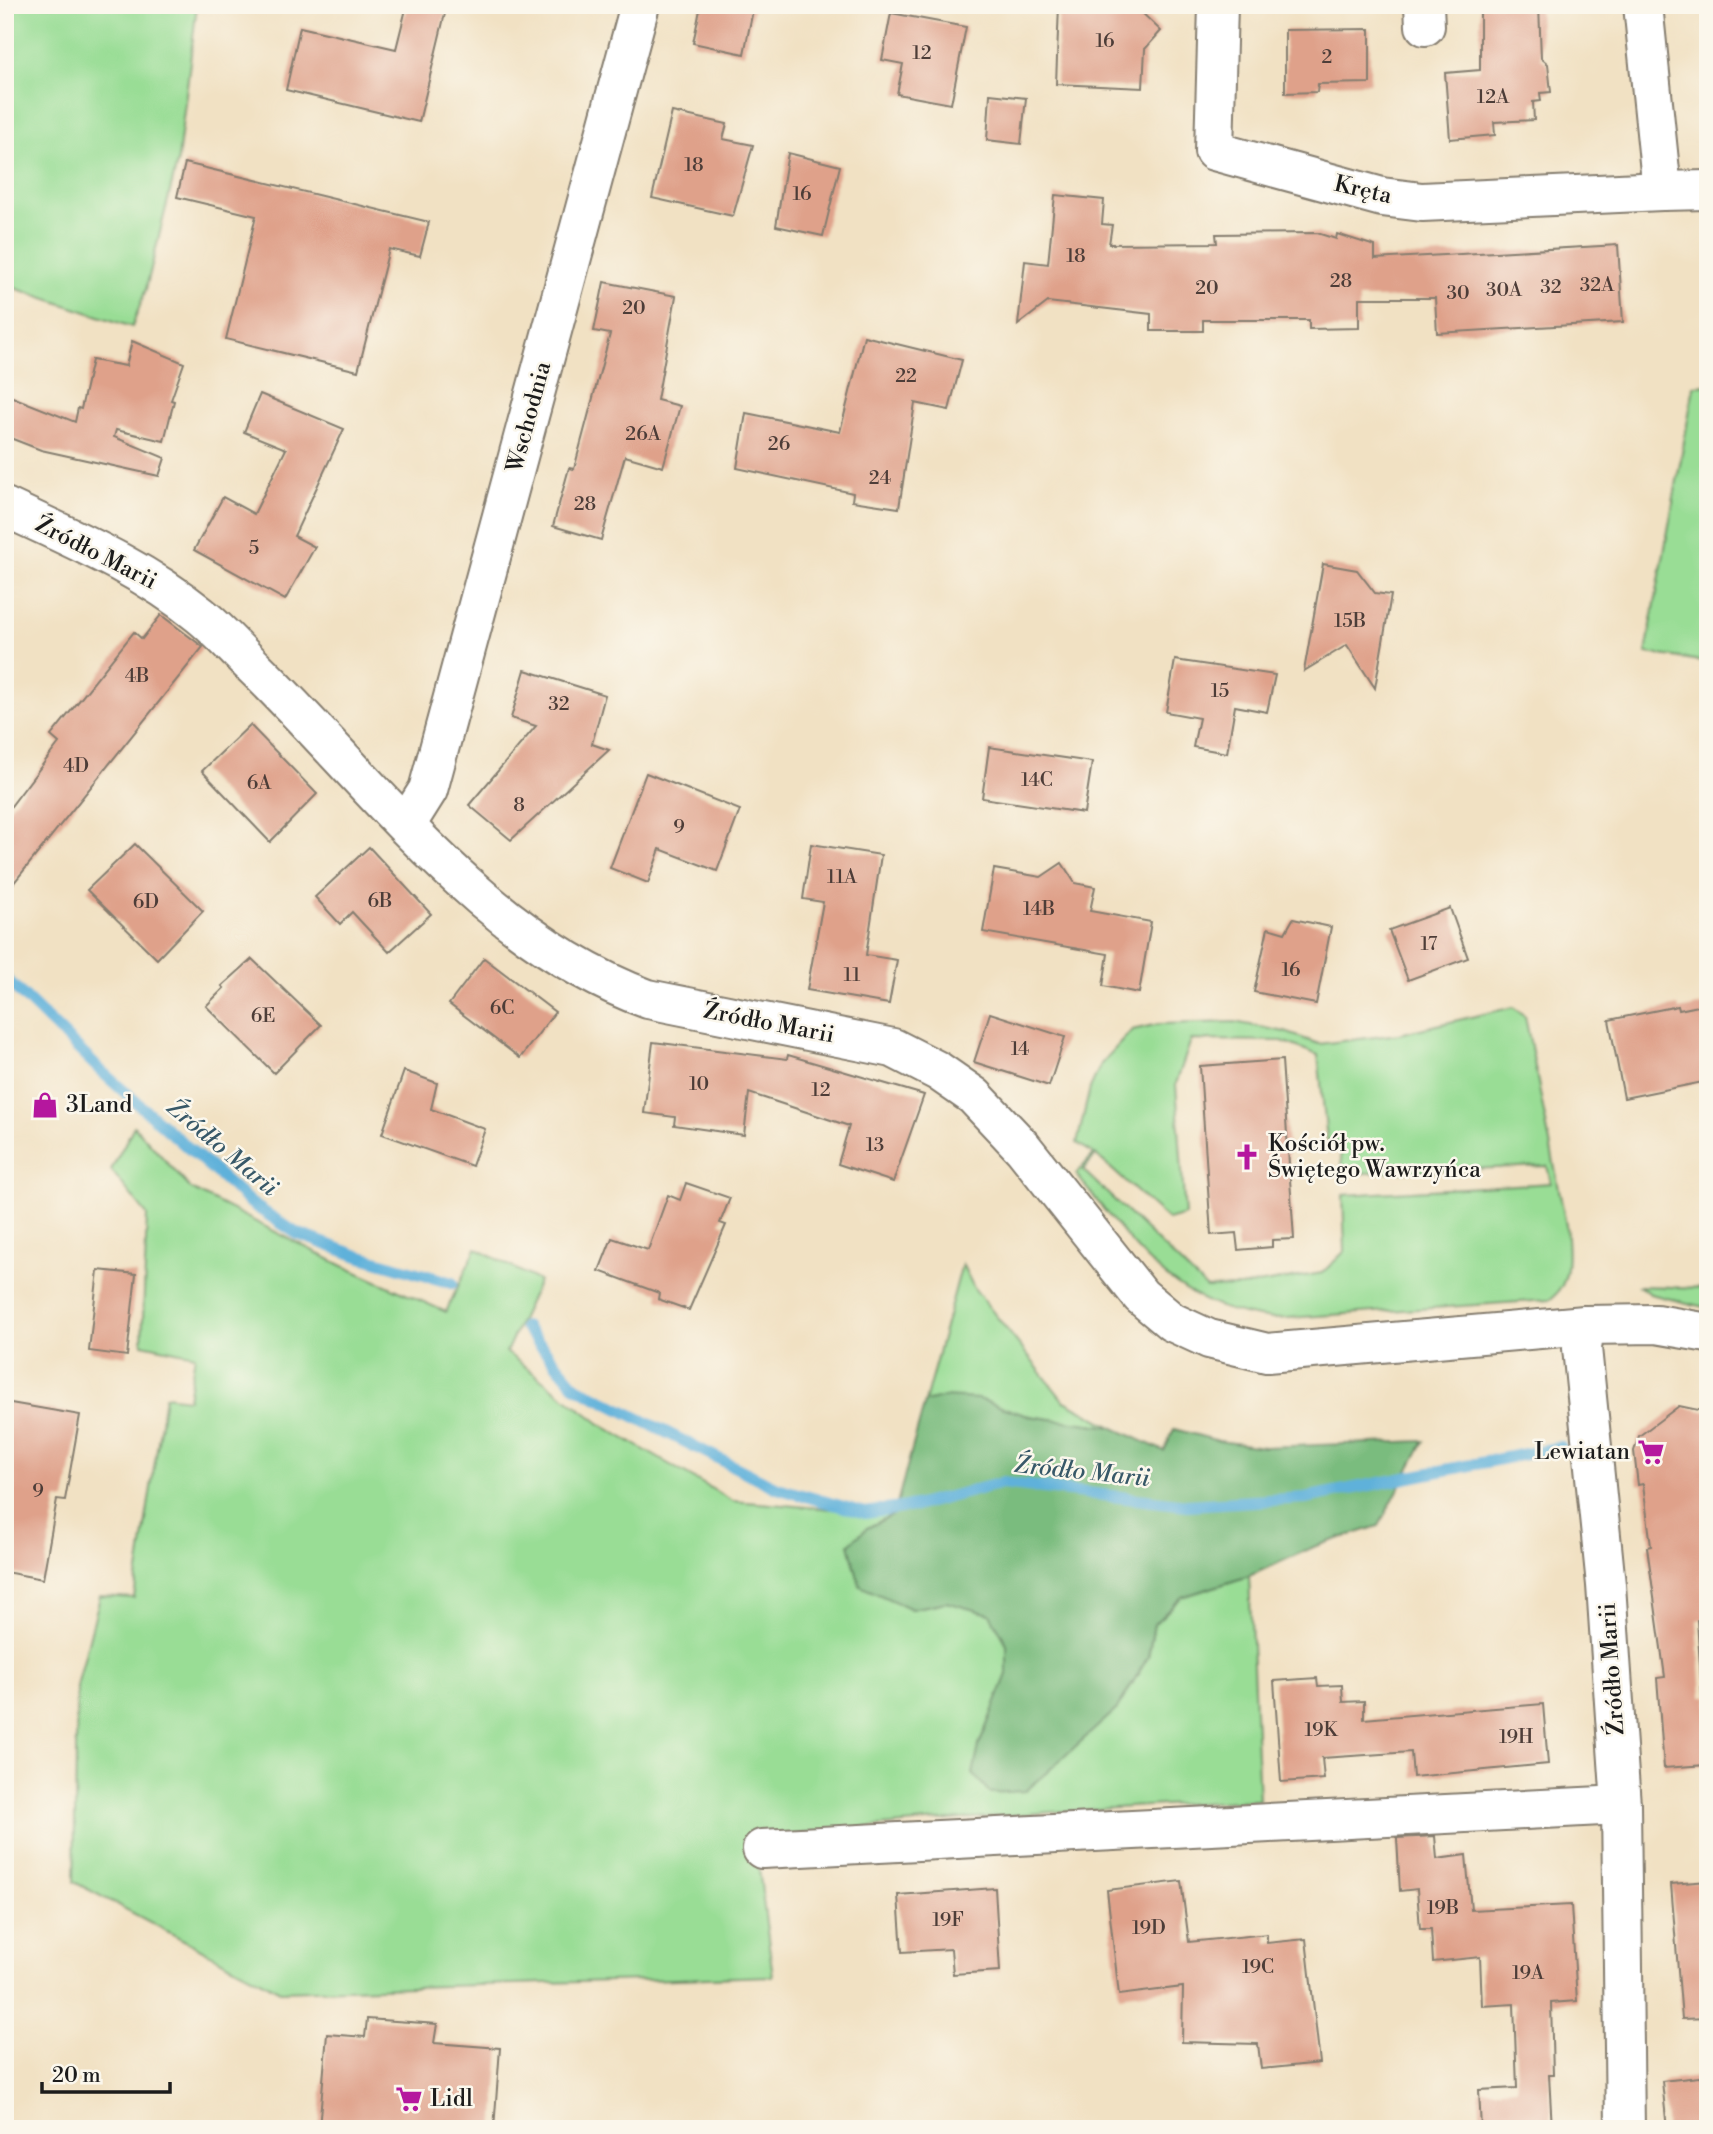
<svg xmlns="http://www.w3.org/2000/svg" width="1713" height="2134" font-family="'Libre Bodoni',serif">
<rect width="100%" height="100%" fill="#fbf7ec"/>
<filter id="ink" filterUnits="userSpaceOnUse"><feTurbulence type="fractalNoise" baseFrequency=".0143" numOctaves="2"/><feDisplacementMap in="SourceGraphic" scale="14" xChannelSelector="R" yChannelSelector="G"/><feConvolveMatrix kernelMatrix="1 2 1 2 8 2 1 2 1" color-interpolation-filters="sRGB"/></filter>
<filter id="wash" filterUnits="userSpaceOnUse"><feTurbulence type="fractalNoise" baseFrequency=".00686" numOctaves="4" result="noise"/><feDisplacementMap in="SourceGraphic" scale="28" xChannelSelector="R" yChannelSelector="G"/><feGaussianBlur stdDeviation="1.57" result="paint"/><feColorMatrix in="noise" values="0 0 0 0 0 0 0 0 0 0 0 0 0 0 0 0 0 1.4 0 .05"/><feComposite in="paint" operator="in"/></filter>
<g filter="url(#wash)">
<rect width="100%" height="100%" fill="#f1e1c3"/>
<g fill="#99dd95" stroke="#5a7c58" stroke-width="2" fill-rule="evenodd">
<path d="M 5,5 L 197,5 L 178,159 L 146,289 L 132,327 L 5,285 Z"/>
<path d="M 1708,385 L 1708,662 L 1646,653 L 1694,386 Z"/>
<path d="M 1513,1007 L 1525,1016 L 1566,1225 C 1568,1250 1573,1285 1549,1300 L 1274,1319 C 1174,1310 1133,1246 1076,1174 L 1094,1154 L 1077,1143 L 1090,1088 L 1101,1064 L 1132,1030 L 1159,1024 L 1235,1022 L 1285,1032 L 1319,1044 L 1399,1034 ZM 1191,1040 L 1282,1041 L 1318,1055 L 1327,1140 L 1340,1143 L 1342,1174 L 1547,1166 L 1551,1183 L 1343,1195 L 1345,1251 L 1322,1273 L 1240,1287 L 1206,1288 L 1083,1170 L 1096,1155 L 1168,1220 L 1185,1215 L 1176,1084 Z"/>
<path d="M 134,1126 L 191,1189 L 341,1265 L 446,1312 L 476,1248 L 539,1281 L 506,1352 L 603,1426 L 733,1501 L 894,1514 L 867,1528 L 911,1609 L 946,1602 L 990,1614 L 1007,1644 L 1007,1675 L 979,1745 L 1073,1746 L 1117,1709 L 1148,1657 L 1154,1624 L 1182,1597 L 1249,1576 L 1259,1800 C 1090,1808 923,1820 755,1839 L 773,1976 L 280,1991 L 74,1882 L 77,1686 L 100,1596 L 134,1598 L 165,1396 L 188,1399 L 195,1355 L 142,1344 L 147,1215 L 111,1170 Z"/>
<path d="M 962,1264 L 974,1288 L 1063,1400 L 1112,1427 C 1085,1424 1058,1421 1031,1416 C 987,1408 976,1390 925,1402 Z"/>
<path d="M 1639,1286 L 1708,1288 L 1708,1308 L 1650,1294 Z"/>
</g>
<path fill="#7abc7e" stroke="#4b6c4d" stroke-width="2" d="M 944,1397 L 979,1399 L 1028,1416 L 1112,1427 L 1164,1451 L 1174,1429 L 1219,1441 L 1264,1447 L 1424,1441 L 1379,1526 L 1316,1546 L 1249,1576 L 1182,1597 L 1154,1624 L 1148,1657 L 1117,1709 L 1026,1791 L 990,1793 L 973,1774 L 979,1746 L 1007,1674 L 1007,1644 L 990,1614 L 946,1602 L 911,1609 L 860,1586 L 849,1544 L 867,1528 L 894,1514 L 925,1402 Z"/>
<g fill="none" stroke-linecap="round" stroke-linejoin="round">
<g stroke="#5fb1da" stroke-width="12">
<path d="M 5,978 L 101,1071 L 252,1204 L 296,1233 L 358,1256 L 452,1283"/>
<path d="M 525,1327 L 576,1387 L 777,1488 L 865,1513 L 915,1506 L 1002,1483 L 1187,1505 L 1305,1498 L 1561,1447"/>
</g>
</g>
<g id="blocks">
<g fill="#dfa18a">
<path d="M 407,5 L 447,5 L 419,122 L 286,90 L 300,27 L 396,49 Z"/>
<path d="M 701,5 L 754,5 L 744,54 L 693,43 Z"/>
<path d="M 1059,5 L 1134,5 L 1161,31 L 1145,49 L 1143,88 L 1056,84 Z"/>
<path d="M 1480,5 L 1539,5 L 1541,58 L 1548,64 L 1551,92 L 1540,93 L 1541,101 L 1533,102 L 1534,120 L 1494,122 L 1495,135 L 1450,139 L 1445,73 L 1480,70 Z"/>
<path d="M 891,13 L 966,27 L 951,104 L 897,94 L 903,64 L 882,60 Z"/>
<path d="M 1370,29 L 1370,83 L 1318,84 L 1317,92 L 1285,93 L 1285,30 Z"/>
<path d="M 990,94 L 1026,98 L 1021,144 L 987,140 Z"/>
<path d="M 672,112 L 727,124 L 723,139 L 753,145 L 733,216 L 652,198 Z"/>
<path d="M 788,153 L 840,166 L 823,236 L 776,226 Z"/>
<path d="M 185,163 L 429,222 L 420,256 L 389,249 L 358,371 L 226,339 L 256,216 L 177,197 Z"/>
<path d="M 1055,195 L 1104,200 L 1102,224 L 1112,225 L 1109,244 L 1217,243 L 1216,234 L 1317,233 L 1336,239 L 1337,234 L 1375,246 L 1375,259 L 1618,245 L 1623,322 L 1437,333 L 1435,298 L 1359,298 L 1359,328 L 1309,329 L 1309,320 L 1203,320 L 1203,331 L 1151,331 L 1151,314 L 1048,302 L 1018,325 L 1025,261 L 1048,264 Z"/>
<path d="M 604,282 L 676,296 L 657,400 L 680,406 L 663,467 L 625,456 L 601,540 L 553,526 L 569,468 L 574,469 L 610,334 L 594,331 Z"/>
<path d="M 864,336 L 962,360 L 949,410 L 915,403 L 899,508 L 852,501 L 853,493 L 737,468 L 746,413 L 840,432 Z"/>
<path d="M 132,341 L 184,363 L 171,400 L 174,401 L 164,441 L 116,430 L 114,437 L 165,458 L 159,476 L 41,450 L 5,436 L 5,394 L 75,422 L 78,408 L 81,409 L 92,360 L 126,366 Z"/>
<path d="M 260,394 L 344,429 L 294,536 L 315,547 L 285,600 L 194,550 L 223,497 L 254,514 L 286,449 L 244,432 Z"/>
<path d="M 1323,564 L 1357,570 L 1375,593 L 1391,595 L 1375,688 L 1347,645 L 1304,671 Z"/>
<path d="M 161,615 L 203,647 L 5,894 L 5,814 L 59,743 L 51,736 L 134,632 L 142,639 Z"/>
<path d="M 1175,660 L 1275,675 L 1267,712 L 1235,706 L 1227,753 L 1193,747 L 1199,718 L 1166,712 Z"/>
<path d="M 525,670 L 605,695 L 592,744 L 609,750 L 511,840 L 469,805 L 536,726 L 511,718 Z"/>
<path d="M 250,725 L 317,794 L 270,842 L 202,771 Z"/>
<path d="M 989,747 L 1092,762 L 1084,813 L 982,798 Z"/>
<path d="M 646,773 L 740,810 L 717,871 L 660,849 L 648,883 L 610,868 Z"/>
<path d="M 135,844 L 203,911 L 157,959 L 87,890 Z"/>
<path d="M 811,844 L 881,855 L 866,955 L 897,960 L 889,1004 L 807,990 L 823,902 L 803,899 Z"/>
<path d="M 369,847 L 431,914 L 389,952 L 352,912 L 340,924 L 315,897 Z"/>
<path d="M 1062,863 L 1075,883 L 1095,887 L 1090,911 L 1151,922 L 1139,993 L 1103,986 L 1108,954 L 983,932 L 994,869 L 1041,877 Z"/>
<path d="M 1450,908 L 1468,958 L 1408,980 L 1389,930 Z"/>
<path d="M 1293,919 L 1331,927 L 1316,1004 L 1254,992 L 1268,928 L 1285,933 Z"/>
<path d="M 484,958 L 555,1012 L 520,1058 L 449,1004 Z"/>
<path d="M 252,959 L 321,1025 L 274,1073 L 206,1006 L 224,988 L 222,986 Z"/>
<path d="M 1708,1004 L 1708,1081 L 1624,1098 L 1609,1020 L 1678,1006 L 1679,1010 Z"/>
<path d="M 990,1013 L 1065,1037 L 1049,1086 L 974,1062 Z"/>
<path d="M 653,1042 L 787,1059 L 788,1055 L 924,1095 L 893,1182 L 838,1164 L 849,1126 L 749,1093 L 744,1135 L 674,1125 L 675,1117 L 644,1113 Z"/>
<path d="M 1282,1060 L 1294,1239 L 1272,1240 L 1272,1247 L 1238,1250 L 1236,1233 L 1211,1235 L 1200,1066 Z"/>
<path d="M 404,1071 L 437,1083 L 431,1109 L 485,1129 L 472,1166 L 382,1134 Z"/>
<path d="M 686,1183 L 730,1198 L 720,1223 L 726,1225 L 689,1310 L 658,1299 L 659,1293 L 599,1271 L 612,1238 L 648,1250 L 668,1195 L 680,1200 Z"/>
<path d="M 98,1270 L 136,1274 L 127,1356 L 89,1351 Z"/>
<path d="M 5,1402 L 80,1415 L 65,1500 L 57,1499 L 43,1579 L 5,1572 Z"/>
<path d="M 1679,1406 L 1708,1412 L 1708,1618 L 1697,1620 L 1702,1696 L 1708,1696 L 1708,1744 L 1705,1744 L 1706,1765 L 1664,1768 L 1657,1678 L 1665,1677 L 1647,1547 L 1651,1546 L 1643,1484 L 1638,1485 L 1634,1451 L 1639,1436 Z"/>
<path d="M 1317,1678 L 1318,1686 L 1342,1685 L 1343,1702 L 1364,1701 L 1364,1719 L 1543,1704 L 1548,1764 L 1413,1777 L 1411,1752 L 1322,1758 L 1324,1779 L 1281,1782 L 1274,1681 Z"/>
<path d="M 1435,1836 L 1437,1859 L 1466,1855 L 1471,1910 L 1571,1905 L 1577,2001 L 1551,2003 L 1553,2075 L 1549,2075 L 1552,2129 L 1481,2129 L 1479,2090 L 1517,2088 L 1514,2004 L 1482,2006 L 1480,1957 L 1433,1962 L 1431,1929 L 1420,1929 L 1417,1889 L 1400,1891 L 1397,1838 Z"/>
<path d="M 1181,1881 L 1189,1942 L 1267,1934 L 1267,1943 L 1306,1939 L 1320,2063 L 1261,2069 L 1258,2044 L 1182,2042 L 1183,1987 L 1119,1995 L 1107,1890 Z"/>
<path d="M 1708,1881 L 1708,2018 L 1682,2019 L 1671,1884 Z"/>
<path d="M 995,1888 L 1000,1971 L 953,1974 L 951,1949 L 902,1952 L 898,1895 Z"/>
<path d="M 367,2019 L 437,2024 L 434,2043 L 500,2048 L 494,2129 L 319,2129 L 327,2034 L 365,2037 Z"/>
<path d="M 1708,2076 L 1708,2129 L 1667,2129 L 1662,2081 Z"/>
</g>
</g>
</g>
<g filter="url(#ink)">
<use href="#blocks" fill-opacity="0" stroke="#867e70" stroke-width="2"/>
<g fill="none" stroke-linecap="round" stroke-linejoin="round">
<g stroke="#867e70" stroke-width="42">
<g id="minor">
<path d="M 1218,5 L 1214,151 L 1382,197 L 1422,202 L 1662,191"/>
<path d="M 1424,5 L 1425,26"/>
<path d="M 1643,5 L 1662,191 L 1708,190"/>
<path d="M 5,507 C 73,539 141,567 200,615 C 220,631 238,652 257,670 C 377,788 485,940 648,999 L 893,1048 L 938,1071 L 974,1096 L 1023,1148 L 1141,1296 L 1172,1322 L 1209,1339 L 1267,1353 L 1585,1325 L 1656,1324 L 1708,1333"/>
<path d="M 406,825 L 428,790 L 640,5"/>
<path d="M 1585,1325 L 1582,1348 L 1606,1585 L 1621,1805 L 1625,2129"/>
<path d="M 762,1849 L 1621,1805"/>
</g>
</g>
<use href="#minor" stroke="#fff" stroke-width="38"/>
</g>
</g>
<defs>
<g id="shop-bare" transform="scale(2.1)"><path d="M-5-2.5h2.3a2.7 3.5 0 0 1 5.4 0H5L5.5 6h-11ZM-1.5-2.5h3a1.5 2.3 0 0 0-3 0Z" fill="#b5179e" stroke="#fbf7ec" stroke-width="2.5" paint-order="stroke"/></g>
<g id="church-bare" transform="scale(2.1)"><path d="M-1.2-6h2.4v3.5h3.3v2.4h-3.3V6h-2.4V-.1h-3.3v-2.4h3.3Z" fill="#b5179e" stroke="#fbf7ec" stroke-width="2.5" paint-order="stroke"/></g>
<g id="supermarket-bare" transform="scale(2.1)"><path d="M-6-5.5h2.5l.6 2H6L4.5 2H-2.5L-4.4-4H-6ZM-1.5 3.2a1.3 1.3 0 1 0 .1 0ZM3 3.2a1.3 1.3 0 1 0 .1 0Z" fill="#b5179e" stroke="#fbf7ec" stroke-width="2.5" paint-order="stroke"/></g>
</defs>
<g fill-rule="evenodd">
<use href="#shop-bare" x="45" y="1105"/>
<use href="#church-bare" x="1247" y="1157"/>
<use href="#supermarket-bare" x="1651" y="1452"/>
<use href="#supermarket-bare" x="409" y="2099"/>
</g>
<g text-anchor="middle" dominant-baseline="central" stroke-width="5" stroke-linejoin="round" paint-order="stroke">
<g font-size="19" fill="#4d3d38">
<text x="1105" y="41">16</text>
<text x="922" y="53">12</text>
<text x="1327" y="57">2</text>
<text x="1493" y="97">12A</text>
<text x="694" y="165">18</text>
<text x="802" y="194">16</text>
<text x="1076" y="256">18</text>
<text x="1341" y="281">28</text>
<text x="1597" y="285">32A</text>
<text x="1551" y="287">32</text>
<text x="1207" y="288">20</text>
<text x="1504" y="290">30A</text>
<text x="1458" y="293">30</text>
<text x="634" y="308">20</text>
<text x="906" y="376">22</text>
<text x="643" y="434">26A</text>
<text x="779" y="444">26</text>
<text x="880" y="478">24</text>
<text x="585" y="504">28</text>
<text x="254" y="548">5</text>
<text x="1350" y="621">15B</text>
<text x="137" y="676">4B</text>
<text x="1220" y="691">15</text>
<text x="559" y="704">32</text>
<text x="76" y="766">4D</text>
<text x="1037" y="780">14C</text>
<text x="259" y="783">6A</text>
<text x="519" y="805">8</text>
<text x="679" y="827">9</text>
<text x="842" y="877">11A</text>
<text x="380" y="901">6B</text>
<text x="146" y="902">6D</text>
<text x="1039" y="909">14B</text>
<text x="1429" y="944">17</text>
<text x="1291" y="970">16</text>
<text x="852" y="975">11</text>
<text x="502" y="1008">6C</text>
<text x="263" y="1016">6E</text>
<text x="1020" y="1049">14</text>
<text x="699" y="1084">10</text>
<text x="821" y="1090">12</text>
<text x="875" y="1145">13</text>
<text x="38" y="1491">9</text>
<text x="1321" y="1730">19K</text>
<text x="1516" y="1737">19H</text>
<text x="1443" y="1908">19B</text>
<text x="948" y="1920">19F</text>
<text x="1149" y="1928">19D</text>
<text x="1258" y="1967">19C</text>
<text x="1528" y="1973">19A</text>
</g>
<g font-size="23" fill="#1c1c1c" stroke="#fbf7ec">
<text transform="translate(1363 190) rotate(13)">Kręta</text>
<text transform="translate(529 417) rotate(-75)">Wschodnia</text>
<text transform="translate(96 553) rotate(27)">Źródło Marii</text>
<text transform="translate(769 1023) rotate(11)">Źródło Marii</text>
<text transform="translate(1612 1669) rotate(-94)">Źródło Marii</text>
</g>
<g font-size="23" fill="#1c1c1c" stroke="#fbf7ec" text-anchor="start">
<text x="66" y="1105">3Land</text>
<text x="1268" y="1144">Kościół pw.<tspan x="1268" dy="26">Świętego Wawrzyńca</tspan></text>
<text x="1630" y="1452" text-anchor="end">Lewiatan</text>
<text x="430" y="2099">Lidl</text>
</g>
<g font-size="24" font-style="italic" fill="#375868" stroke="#fbf7ec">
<text transform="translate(222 1148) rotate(40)">Źródło Marii</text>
<text transform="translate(1082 1472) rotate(6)">Źródło Marii</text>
</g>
</g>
<rect width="1713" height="2134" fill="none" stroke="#fbf7ec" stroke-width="28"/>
<path d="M42 2082v10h128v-10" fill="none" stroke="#1c1c1c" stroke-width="3.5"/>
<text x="52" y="2082" font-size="21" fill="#1c1c1c" stroke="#fbf7ec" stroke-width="5" paint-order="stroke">20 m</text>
</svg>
